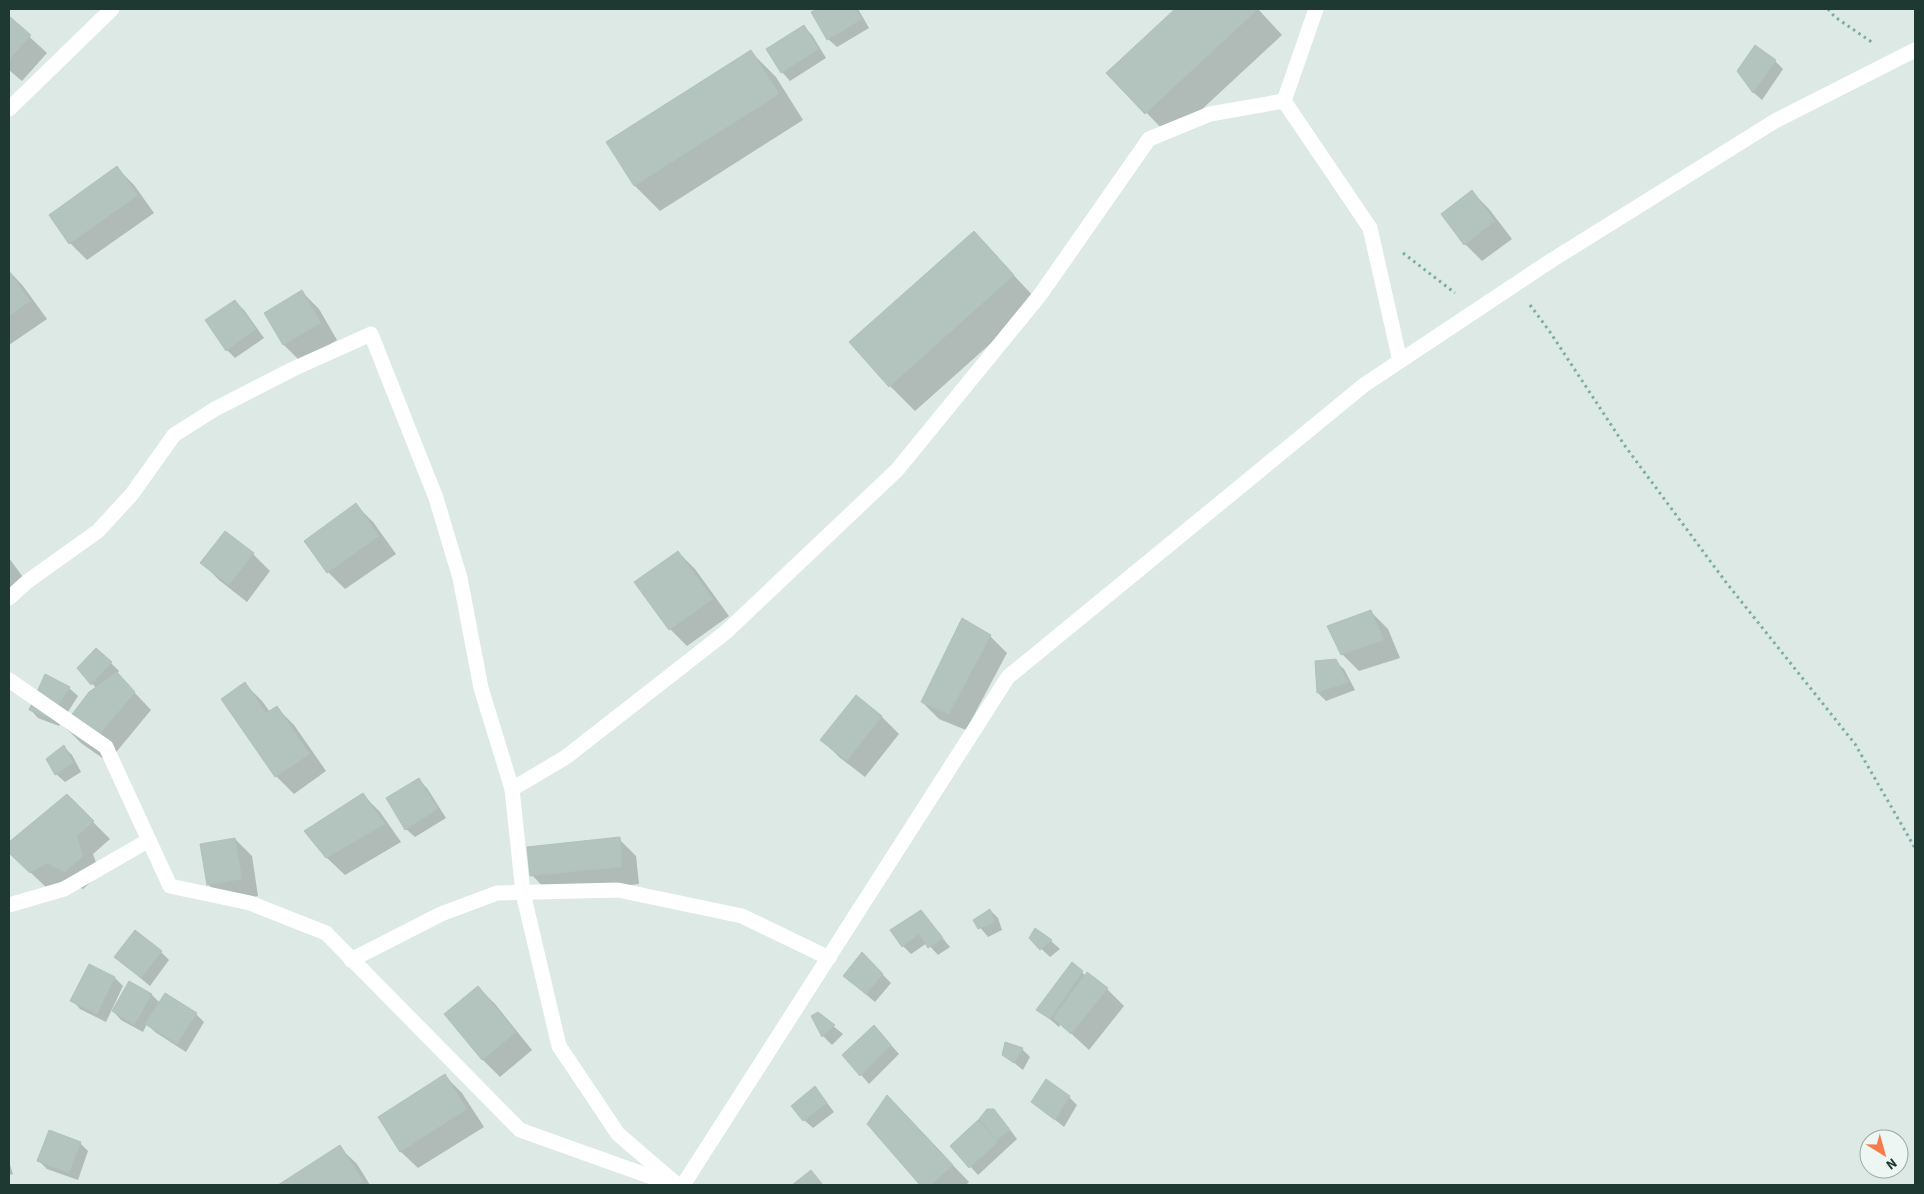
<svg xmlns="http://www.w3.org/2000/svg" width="1924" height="1194" font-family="'Source Sans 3',sans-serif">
<rect width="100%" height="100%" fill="#dce9e4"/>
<g fill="#0003">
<path d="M 820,9 L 858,9 L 869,28 L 837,47 L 828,39 L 813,13 Z"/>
<path d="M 1177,9 L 1258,9 L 1282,35 L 1171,138 L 1108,73 Z"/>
<path d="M 9,18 L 47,53 L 22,81 L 9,70 Z"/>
<path d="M 804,27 L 812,35 L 826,58 L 790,81 L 782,72 L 768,50 Z"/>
<path d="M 751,52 L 776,77 L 803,120 L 660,211 L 635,186 L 608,143 Z"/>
<path d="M 1775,61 L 1783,69 L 1762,100 L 1753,92 Z"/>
<path d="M 117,168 L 134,185 L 154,213 L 87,260 L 70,243 Z"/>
<path d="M 1472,192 L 1489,209 L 1512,239 L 1482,261 L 1465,244 Z"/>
<path d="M 974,233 L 1038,301 L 915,411 L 890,386 Z"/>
<path d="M 9,271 L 23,286 L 47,319 L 9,345 Z"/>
<path d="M 302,292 L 319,309 L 337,340 L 301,362 L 284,345 L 266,313 Z"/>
<path d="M 235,301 L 244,310 L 264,338 L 235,358 L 227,350 Z"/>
<path d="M 356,505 L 373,522 L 396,554 L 345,589 L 328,572 Z"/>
<path d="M 678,552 L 695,569 L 729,616 L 687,646 L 670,629 Z"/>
<path d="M 253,554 L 270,571 L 247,602 L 219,580 L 202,563 Z"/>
<path d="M 9,558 L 28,584 L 9,603 Z"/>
<path d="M 1371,612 L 1388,629 L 1400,658 L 1359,671 L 1342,654 Z"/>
<path d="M 990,636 L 1007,653 L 966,730 L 939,719 L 922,702 Z"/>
<path d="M 1335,661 L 1344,669 L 1355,690 L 1326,701 L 1318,693 Z"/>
<path d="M 111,663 L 119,671 L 117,674 L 151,710 L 108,762 L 81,743 L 64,726 L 97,689 L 78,668 Z"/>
<path d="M 245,684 L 262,701 L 270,712 L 277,708 L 294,725 L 326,771 L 294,794 L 276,776 L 223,699 Z"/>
<path d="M 69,688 L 78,696 L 59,726 L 38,718 L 30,709 Z"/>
<path d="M 856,697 L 882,717 L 899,734 L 865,777 L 839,757 L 822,740 Z"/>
<path d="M 64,747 L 72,755 L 81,772 L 65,782 L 56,774 Z"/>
<path d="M 419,780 L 427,788 L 446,818 L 415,837 L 406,829 Z"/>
<path d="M 363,795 L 380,812 L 401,842 L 345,875 L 327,858 L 306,831 Z"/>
<path d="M 67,796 L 110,839 L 93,854 L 100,874 L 83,889 L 65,880 L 48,889 L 9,852 L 9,844 Z"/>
<path d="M 235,839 L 252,856 L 258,896 L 225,902 L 208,884 Z"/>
<path d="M 619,839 L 636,856 L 639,884 L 549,893 L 532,875 Z"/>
<path d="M 990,910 L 998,918 L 1002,930 L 988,937 L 974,920 Z"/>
<path d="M 921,912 L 950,947 L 938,955 L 927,943 L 911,954 L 903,946 Z"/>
<path d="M 1035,930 L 1051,941 L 1060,949 L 1050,957 L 1030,938 Z"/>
<path d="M 161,952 L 169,960 L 150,986 L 115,957 Z"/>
<path d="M 862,954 L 891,983 L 875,1002 L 844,976 Z"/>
<path d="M 1072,963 L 1086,976 L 1087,974 L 1107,989 L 1124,1006 L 1089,1050 L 1061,1024 L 1059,1027 L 1038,1009 Z"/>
<path d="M 89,965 L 115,978 L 123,986 L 106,1022 L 80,1009 L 72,1000 Z"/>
<path d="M 130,983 L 152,995 L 160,1003 L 196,1014 L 204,1022 L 186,1052 L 155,1032 L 147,1024 L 143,1032 L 121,1020 L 113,1011 Z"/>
<path d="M 478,987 L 495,1004 L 532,1050 L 500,1077 L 483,1060 L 446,1014 Z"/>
<path d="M 818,1014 L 843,1034 L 832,1045 L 823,1036 L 813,1017 Z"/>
<path d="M 882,1035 L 899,1054 L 869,1084 L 844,1055 Z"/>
<path d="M 1022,1049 L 1030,1057 L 1023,1070 L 1003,1054 Z"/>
<path d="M 445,1076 L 462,1093 L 484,1127 L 418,1168 L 400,1151 Z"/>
<path d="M 815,1087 L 834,1112 L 813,1128 L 804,1120 Z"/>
<path d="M 1069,1097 L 1077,1105 L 1064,1127 L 1033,1102 Z"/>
<path d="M 988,1110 L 1002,1119 L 1017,1139 L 978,1175 L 952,1146 Z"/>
<path d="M 904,1114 L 969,1182 L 966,1185 L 922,1185 L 868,1124 Z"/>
<path d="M 80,1143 L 88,1151 L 78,1180 L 47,1169 L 38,1160 Z"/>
<path d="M 339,1147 L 357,1164 L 370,1185 L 280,1185 Z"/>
<path d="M 9,1162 L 13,1174 L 9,1175 Z"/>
</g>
<g fill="#b2c4bd" stroke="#afc3bb">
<path d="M 817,9 L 856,9 L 862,19 L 827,40 L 811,12 Z"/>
<path d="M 1175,9 L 1258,9 L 1145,114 L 1106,73 Z"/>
<path d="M 9,16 L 31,35 L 9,60 Z"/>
<path d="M 804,25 L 819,49 L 781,73 L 766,49 Z"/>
<path d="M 1755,45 L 1776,60 L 1753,93 L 1737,71 Z"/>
<path d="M 751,50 L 779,94 L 634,186 L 606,142 Z"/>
<path d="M 117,166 L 138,195 L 69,244 L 49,215 Z"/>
<path d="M 1472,190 L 1495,221 L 1464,245 L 1441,214 Z"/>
<path d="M 974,231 L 1014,275 L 889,387 L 849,342 Z"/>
<path d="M 9,271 L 30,301 L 9,316 Z"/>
<path d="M 302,290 L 321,323 L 283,345 L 264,313 Z"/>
<path d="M 235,300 L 256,329 L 226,351 L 205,320 Z"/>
<path d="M 356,503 L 379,536 L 327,573 L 304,541 Z"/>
<path d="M 225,531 L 254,553 L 229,585 L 200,563 Z"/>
<path d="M 678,551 L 713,599 L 669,630 L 634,582 Z"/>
<path d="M 1371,610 L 1384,640 L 1341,655 L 1327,626 Z"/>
<path d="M 962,618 L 991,635 L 949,714 L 921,702 Z"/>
<path d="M 96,648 L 112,662 L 91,685 L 77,668 Z"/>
<path d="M 1336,659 L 1348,682 L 1317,693 L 1315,661 Z"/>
<path d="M 117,672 L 135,692 L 90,746 L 63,726 L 89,692 Z"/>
<path d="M 45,674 L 70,687 L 50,718 L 29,710 Z"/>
<path d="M 245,682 L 266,713 L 277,706 L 310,754 L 275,777 L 221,699 Z"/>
<path d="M 856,695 L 882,716 L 847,761 L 820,740 Z"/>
<path d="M 64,745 L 73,763 L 55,775 L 46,759 Z"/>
<path d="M 419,778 L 438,809 L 405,830 L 386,798 Z"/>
<path d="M 363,793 L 385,824 L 326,858 L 304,831 Z"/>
<path d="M 67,794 L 94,821 L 77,836 L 83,856 L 65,872 L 47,863 L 30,873 L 9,853 L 9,842 Z"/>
<path d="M 620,837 L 622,867 L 530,876 L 527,847 Z"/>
<path d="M 235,838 L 242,879 L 207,885 L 200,844 Z"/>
<path d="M 990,909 L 995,922 L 978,929 L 973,920 Z"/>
<path d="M 921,910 L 943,938 L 928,948 L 919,934 L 902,947 L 890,930 Z"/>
<path d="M 1035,928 L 1052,940 L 1040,950 L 1029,938 Z"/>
<path d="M 135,930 L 162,951 L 141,978 L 114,957 Z"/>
<path d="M 862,952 L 883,974 L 866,994 L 843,976 Z"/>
<path d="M 1072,962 L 1083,971 L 1050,1019 L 1036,1010 Z"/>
<path d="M 89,964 L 115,977 L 97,1014 L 70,1001 Z"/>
<path d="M 1087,972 L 1108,988 L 1071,1034 L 1053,1018 Z"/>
<path d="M 129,981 L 152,994 L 134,1025 L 112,1011 Z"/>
<path d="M 478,986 L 516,1032 L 482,1060 L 444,1014 Z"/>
<path d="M 165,993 L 197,1013 L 177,1044 L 145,1024 Z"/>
<path d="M 818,1012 L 835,1025 L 822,1037 L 811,1016 Z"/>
<path d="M 874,1025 L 891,1045 L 860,1076 L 842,1055 Z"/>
<path d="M 1005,1042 L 1023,1048 L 1014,1063 L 1002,1055 Z"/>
<path d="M 445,1074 L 467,1109 L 400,1152 L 378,1117 Z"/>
<path d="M 1046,1079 L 1070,1096 L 1055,1120 L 1031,1102 Z"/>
<path d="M 815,1086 L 827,1103 L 803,1121 L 791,1106 Z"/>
<path d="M 887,1095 L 953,1165 L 931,1185 L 920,1185 L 867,1124 Z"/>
<path d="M 987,1109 L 994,1109 L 1010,1130 L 997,1140 L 979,1119 Z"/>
<path d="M 978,1120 L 998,1142 L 969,1168 L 950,1146 Z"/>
<path d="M 49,1130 L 81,1142 L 69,1173 L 37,1161 Z"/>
<path d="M 340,1145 L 363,1181 L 356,1185 L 278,1185 Z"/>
<path d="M 811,1170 L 823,1185 L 792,1185 Z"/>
</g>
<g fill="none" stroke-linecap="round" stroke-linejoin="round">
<g stroke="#7baea0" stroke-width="3" stroke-dasharray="2.5 4" stroke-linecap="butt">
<path d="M 1828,9 L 1835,17 L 1873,43"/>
<path d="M 1403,253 L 1455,293"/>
<path d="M 1530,305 L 1550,332 L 1625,446 L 1725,581 L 1855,744 L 1915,848"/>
</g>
<g stroke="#fff" stroke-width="15">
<path d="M 1316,9 L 1284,101 L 1370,228 L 1400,361"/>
<path d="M 9,109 L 112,9"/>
<path d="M 9,598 L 28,581 L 98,531 L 132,494 L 174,435 L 215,409 L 293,369 L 371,334 L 436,498 L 460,578 L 481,688 L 512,789 L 566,757 L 726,632 L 897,470 L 1040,295 L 1149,139 L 1210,114 L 1284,101"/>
<path d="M 9,680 L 106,747 L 170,886 L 250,903 L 326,933 L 520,1130 L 674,1185"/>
<path d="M 512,789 L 523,893 L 559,1046 L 618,1134 L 674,1182"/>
<path d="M 9,905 L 64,889 L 149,840"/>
<path d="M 351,960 L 441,914 L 497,893 L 618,890 L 742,916 L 829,958"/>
<path d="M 683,1185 L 1008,677 L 1364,385 L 1552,260 L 1775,121 L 1915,50"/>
</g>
</g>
<rect width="1924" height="1194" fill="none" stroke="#1e3932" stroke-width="20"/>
<g transform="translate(1884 1154) rotate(143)"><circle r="24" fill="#edf6f2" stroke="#9aaaa5"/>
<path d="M0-4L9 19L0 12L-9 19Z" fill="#f77c4c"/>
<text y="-8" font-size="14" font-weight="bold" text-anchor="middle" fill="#1e3932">N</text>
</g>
</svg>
